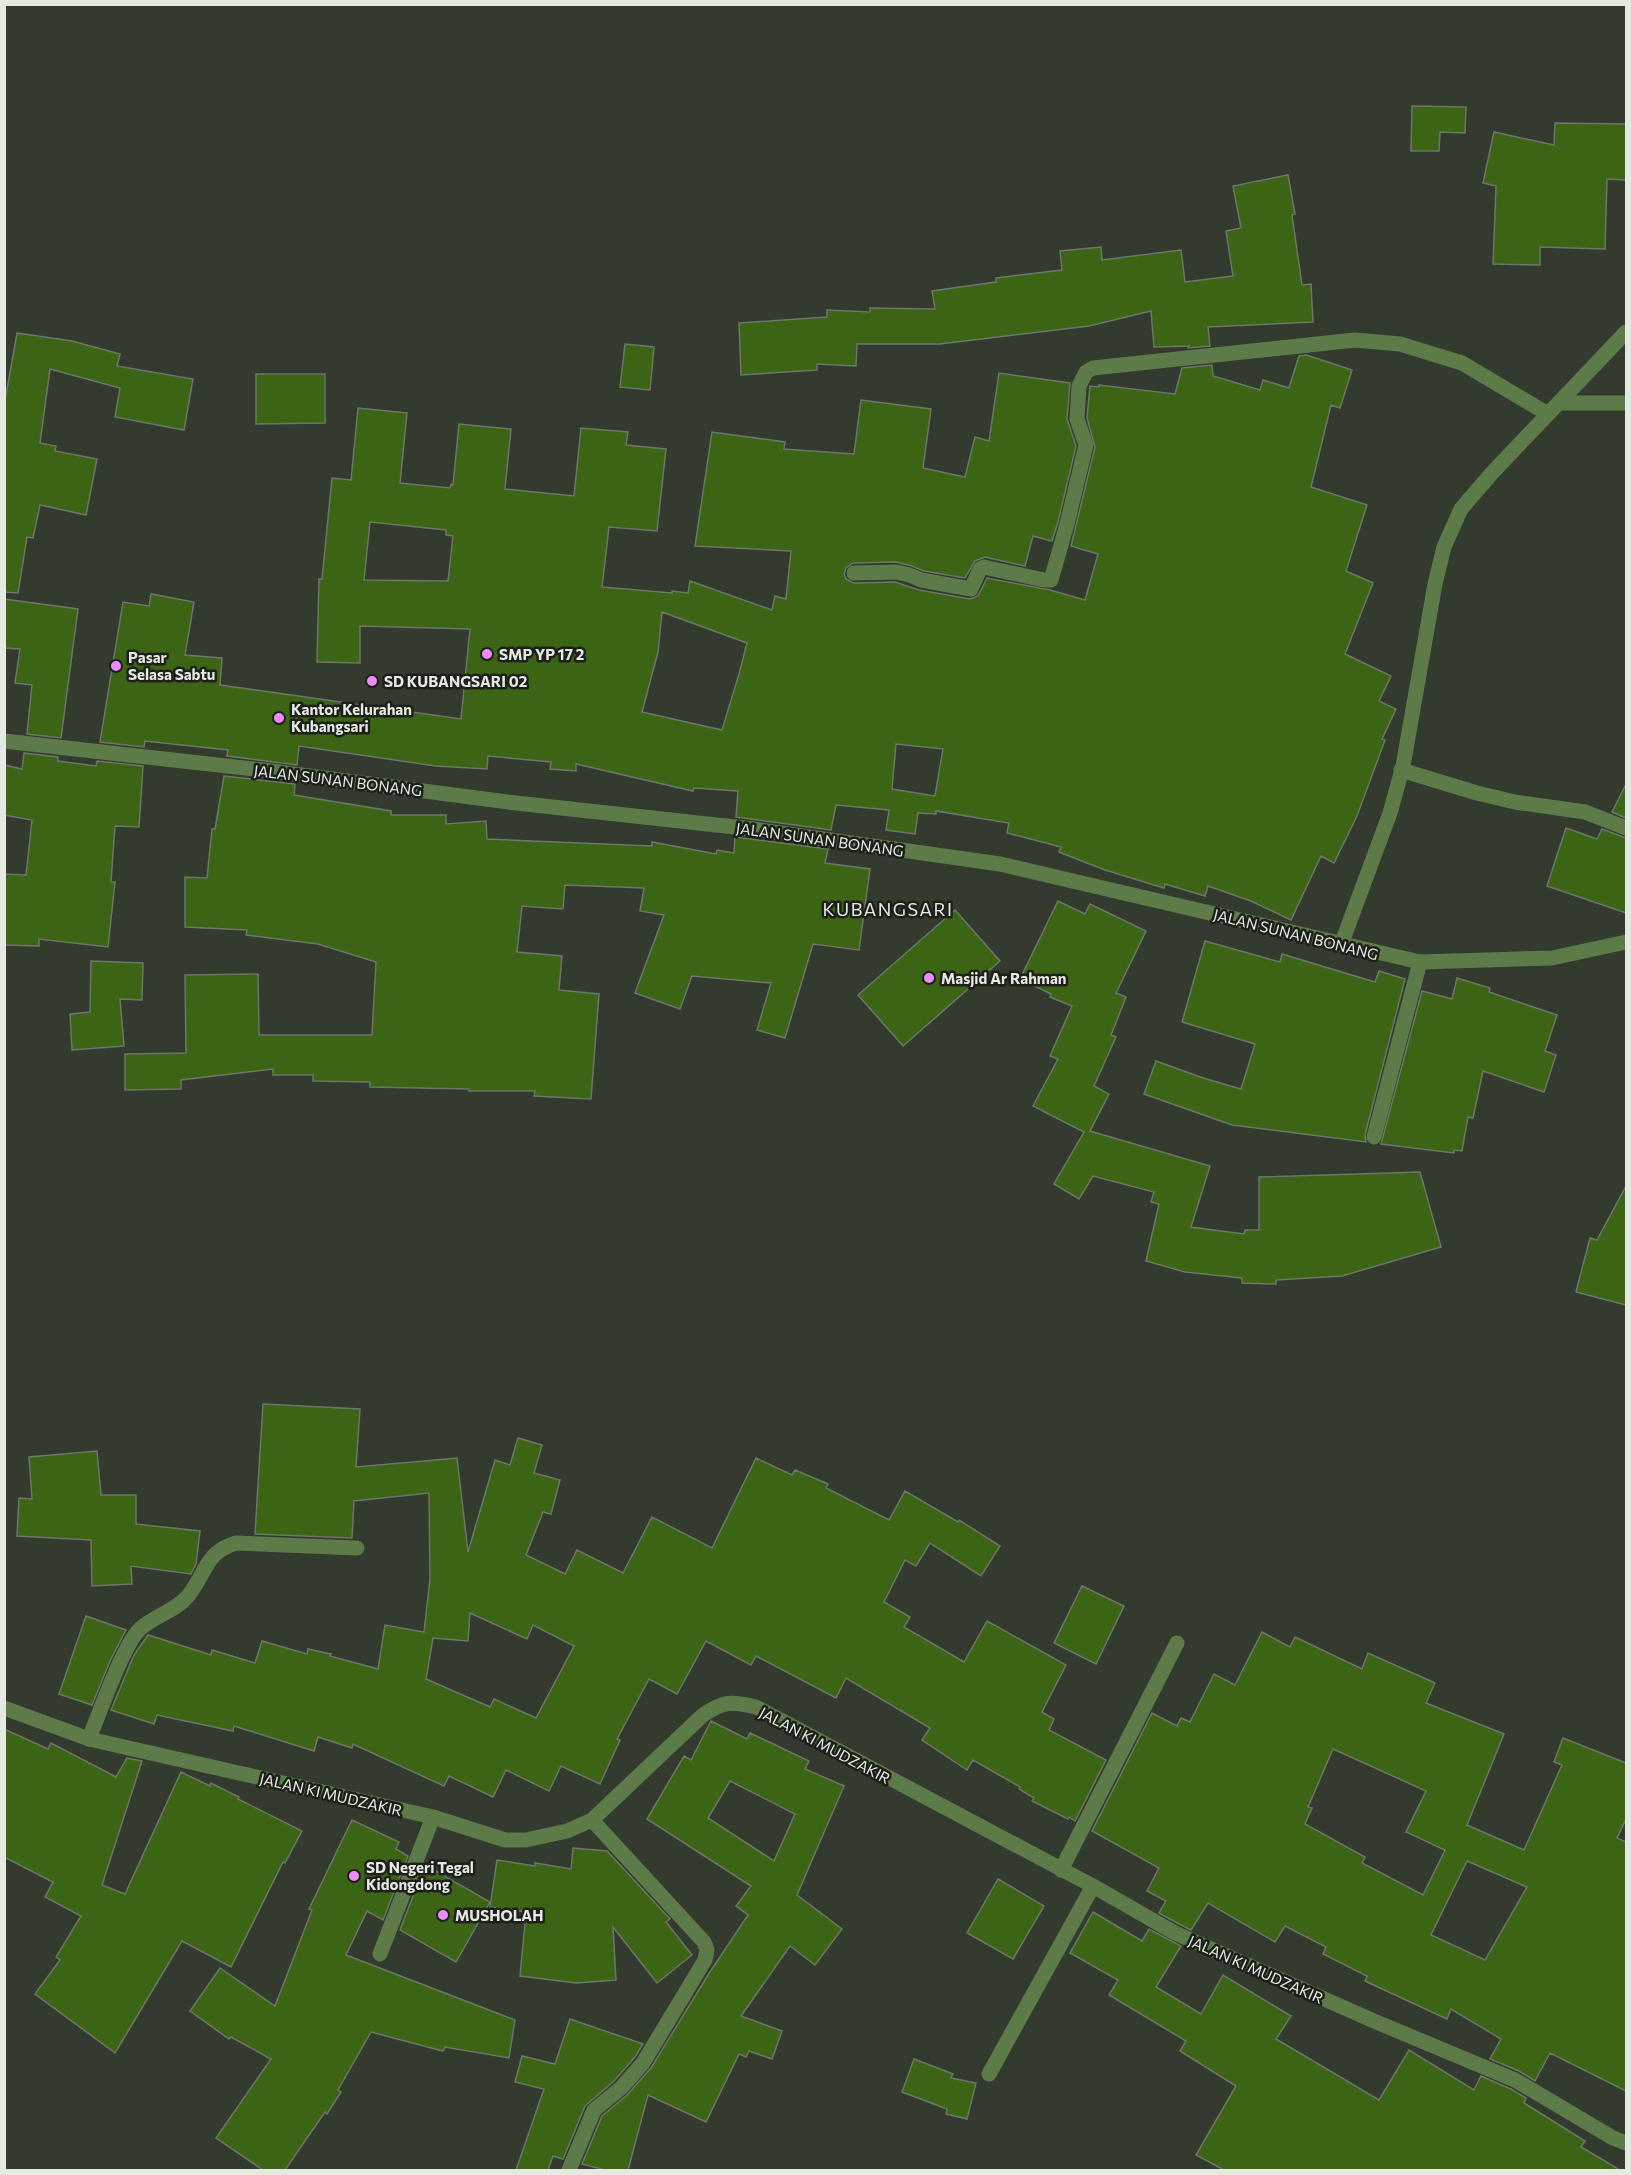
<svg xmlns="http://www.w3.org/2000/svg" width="1631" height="2175" font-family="Commissioner,sans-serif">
<rect width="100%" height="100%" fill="#333a2e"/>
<g fill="#3b6415" stroke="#6d7668" stroke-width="1.5" fill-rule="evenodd">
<path d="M 1412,106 L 1466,107 L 1465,133 L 1440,132 L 1439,151 L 1411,151 Z"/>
<path d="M 1555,123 L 1626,124 L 1626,180 L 1607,179 L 1605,249 L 1540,247 L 1540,265 L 1493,264 L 1496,186 L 1483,183 L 1494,132 L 1554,145 Z"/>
<path d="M 1288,175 L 1295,214 L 1292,215 L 1302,285 L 1311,284 L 1313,322 L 1208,327 L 1210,346 L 1188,348 L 1189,346 L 1154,347 L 1151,311 L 1089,326 L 940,344 L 857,344 L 856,366 L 817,364 L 817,370 L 741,375 L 739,323 L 827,317 L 827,310 L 870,312 L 870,308 L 935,309 L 932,291 L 996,282 L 996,278 L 1062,270 L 1060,251 L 1101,247 L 1102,260 L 1181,250 L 1185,282 L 1233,276 L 1226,231 L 1241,228 L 1233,186 Z"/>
<path d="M 17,333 L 72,341 L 120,354 L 117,366 L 193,379 L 184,430 L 115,417 L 120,388 L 50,369 L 40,443 L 56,446 L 55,451 L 97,459 L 86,515 L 40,505 L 33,538 L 27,537 L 18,593 L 4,592 L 4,406 Z"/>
<path d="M 625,344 L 654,347 L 650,390 L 620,387 Z"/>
<path d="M 1306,355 L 1352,370 L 1340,408 L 1331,405 L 1311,487 L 1367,505 L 1346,571 L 1373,583 L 1345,654 L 1391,676 L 1379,701 L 1396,709 L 1382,739 L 1385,740 L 1357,816 L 1334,863 L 1321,856 L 1291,920 L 1251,901 L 1208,886 L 1205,896 L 1165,884 L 1164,888 L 1105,870 L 1059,852 L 1061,847 L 1007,833 L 1009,823 L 936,811 L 936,814 L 918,813 L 915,834 L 886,830 L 889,810 L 836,805 L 831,830 L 736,817 L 738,791 L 694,788 L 693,791 L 576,764 L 576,771 L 550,769 L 551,762 L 488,756 L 487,769 L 436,766 L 299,746 L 297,765 L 227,756 L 228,750 L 145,741 L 144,747 L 100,742 L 123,602 L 149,606 L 151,594 L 194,602 L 185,655 L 222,658 L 220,685 L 461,719 L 470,629 L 360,626 L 360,663 L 317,662 L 319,579 L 322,579 L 332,478 L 351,480 L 358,408 L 407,413 L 400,483 L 450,488 L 451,484 L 453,485 L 459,424 L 511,429 L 505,489 L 574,496 L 581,428 L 628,432 L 626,445 L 666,449 L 657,531 L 609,527 L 602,587 L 672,593 L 672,591 L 688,593 L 690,581 L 772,610 L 775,596 L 786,599 L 791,551 L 695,546 L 712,432 L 785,442 L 784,449 L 854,454 L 861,400 L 931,409 L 923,468 L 965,477 L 975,437 L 989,441 L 999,373 L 1070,383 L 1067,419 L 1076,446 L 1058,522 L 1052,541 L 1033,536 L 1025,566 L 985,557 L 975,561 L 965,578 L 924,571 L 912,566 L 896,562 L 853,563 L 846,568 L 844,574 L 846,579 L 854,583 L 895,582 L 919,590 L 970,599 L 978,596 L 987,578 L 1050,590 L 1085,600 L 1098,554 L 1071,546 L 1095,447 L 1087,418 L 1090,386 L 1099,387 L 1099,385 L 1175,394 L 1182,368 L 1212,365 L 1213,376 L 1260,390 L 1263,380 L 1289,388 L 1299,356 ZM 370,522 L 446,530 L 446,535 L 453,536 L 448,581 L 364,580 ZM 662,612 L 747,643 L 739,674 L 722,730 L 642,712 L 658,652 ZM 896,744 L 943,749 L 935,796 L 892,789 Z"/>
<path d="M 256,374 L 325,374 L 325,423 L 256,424 Z"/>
<path d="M 4,599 L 78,609 L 61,738 L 27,734 L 32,685 L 15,683 L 20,649 L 4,648 Z"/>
<path d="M 24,753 L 58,757 L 58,761 L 96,766 L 97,761 L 143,766 L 139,827 L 115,826 L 111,882 L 115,882 L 108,947 L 39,939 L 39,946 L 4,945 L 4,874 L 26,875 L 32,820 L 4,815 L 4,765 L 22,769 Z"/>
<path d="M 224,776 L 295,784 L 294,795 L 391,811 L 391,815 L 446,815 L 446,824 L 486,821 L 487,839 L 652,846 L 652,842 L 716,854 L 717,850 L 734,853 L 735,837 L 828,849 L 825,863 L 870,869 L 859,950 L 813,944 L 785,1038 L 757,1030 L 771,983 L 692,976 L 680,1009 L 635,993 L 664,915 L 640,911 L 644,888 L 565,885 L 563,909 L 522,906 L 517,952 L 562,956 L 559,990 L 599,994 L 591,1099 L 534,1096 L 535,1091 L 469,1091 L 469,1089 L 370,1087 L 370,1082 L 313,1081 L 313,1075 L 273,1075 L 273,1069 L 181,1080 L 181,1089 L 125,1090 L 125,1054 L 186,1053 L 185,975 L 258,974 L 259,1035 L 372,1035 L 376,962 L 318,944 L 246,935 L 247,930 L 185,927 L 185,877 L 207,878 L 212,829 L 215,829 Z"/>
<path d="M 1626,784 L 1626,818 L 1612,812 Z"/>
<path d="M 1566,828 L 1597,839 L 1602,829 L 1626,838 L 1626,913 L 1547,886 Z"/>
<path d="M 1058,901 L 1085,914 L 1090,904 L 1146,931 L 1116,993 L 1126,997 L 1111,1035 L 1116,1037 L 1094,1086 L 1109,1094 L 1090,1131 L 1210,1166 L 1191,1227 L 1244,1234 L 1245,1230 L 1259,1230 L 1259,1177 L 1420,1172 L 1441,1247 L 1342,1276 L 1276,1280 L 1276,1284 L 1242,1283 L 1242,1278 L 1185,1272 L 1146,1261 L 1159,1204 L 1151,1202 L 1154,1192 L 1093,1176 L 1079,1199 L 1054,1184 L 1084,1132 L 1033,1106 L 1058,1059 L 1050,1056 L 1072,1006 L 1050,997 L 1051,994 L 1020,979 Z"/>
<path d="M 955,910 L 1000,961 L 903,1046 L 858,995 Z"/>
<path d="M 1205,941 L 1280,962 L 1282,954 L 1375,982 L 1379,971 L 1405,979 L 1365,1135 L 1366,1142 L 1232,1125 L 1144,1094 L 1156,1061 L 1203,1078 L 1241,1089 L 1255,1044 L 1182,1022 Z"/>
<path d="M 91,961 L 143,963 L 142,1000 L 120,999 L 124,1046 L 72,1050 L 70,1014 L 90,1012 Z"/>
<path d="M 1457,978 L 1490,988 L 1489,992 L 1557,1015 L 1545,1051 L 1556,1055 L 1544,1092 L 1483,1071 L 1473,1118 L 1468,1117 L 1462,1151 L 1454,1150 L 1454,1153 L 1381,1144 L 1422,991 L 1452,999 Z"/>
<path d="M 1626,1186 L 1626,1305 L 1576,1292 L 1590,1238 L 1597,1240 Z"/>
<path d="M 263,1404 L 360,1409 L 356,1467 L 457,1458 L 468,1552 L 495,1460 L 510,1465 L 518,1438 L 542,1445 L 534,1473 L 560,1480 L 551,1514 L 543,1512 L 526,1555 L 565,1574 L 577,1550 L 623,1573 L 652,1517 L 712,1548 L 756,1458 L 792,1475 L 795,1470 L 828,1484 L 826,1488 L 889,1520 L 905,1491 L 958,1522 L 959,1520 L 1000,1546 L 981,1576 L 930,1543 L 916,1566 L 905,1560 L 884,1602 L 910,1617 L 904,1627 L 964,1662 L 987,1621 L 1066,1665 L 1042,1712 L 1054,1719 L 1049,1730 L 1106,1760 L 1075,1821 L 1069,1817 L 1068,1819 L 1032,1801 L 1034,1798 L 1019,1789 L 1020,1787 L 973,1760 L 967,1770 L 922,1740 L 930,1728 L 846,1678 L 836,1698 L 756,1656 L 751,1665 L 706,1641 L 677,1694 L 649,1679 L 617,1739 L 620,1740 L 600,1784 L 561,1766 L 549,1791 L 506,1770 L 493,1797 L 449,1776 L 444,1786 L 353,1744 L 352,1748 L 318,1737 L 314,1751 L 234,1726 L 233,1731 L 157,1715 L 154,1724 L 111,1710 L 134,1655 L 148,1635 L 211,1655 L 212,1650 L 255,1663 L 262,1641 L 307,1654 L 308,1649 L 331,1654 L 330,1656 L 378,1669 L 385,1625 L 424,1632 L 430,1579 L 429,1493 L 354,1501 L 352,1538 L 255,1534 ZM 470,1613 L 527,1639 L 533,1625 L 574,1646 L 536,1718 L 494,1699 L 490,1707 L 426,1679 L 433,1638 L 468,1641 Z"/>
<path d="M 97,1451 L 101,1495 L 136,1495 L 136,1524 L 200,1531 L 196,1564 L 191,1574 L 131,1566 L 132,1584 L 92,1586 L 91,1540 L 17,1536 L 19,1498 L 32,1499 L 29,1457 Z"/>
<path d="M 1082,1586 L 1124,1606 L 1096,1664 L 1054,1643 Z"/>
<path d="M 86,1616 L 126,1630 L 110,1661 L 92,1705 L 59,1694 Z"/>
<path d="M 1262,1632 L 1290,1647 L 1295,1637 L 1362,1669 L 1368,1653 L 1435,1683 L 1426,1703 L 1504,1734 L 1467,1825 L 1524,1850 L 1562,1765 L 1554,1762 L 1563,1738 L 1626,1763 L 1626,1819 L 1617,1838 L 1626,1842 L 1626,2091 L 1550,2053 L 1535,2081 L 1519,2071 L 1490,2059 L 1501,2039 L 1451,2009 L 1447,2019 L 1365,1981 L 1367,1976 L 1323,1954 L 1326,1947 L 1285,1926 L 1275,1942 L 1208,1903 L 1191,1930 L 1179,1924 L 1159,1913 L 1166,1901 L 1147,1891 L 1159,1868 L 1092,1831 L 1152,1713 L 1177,1726 L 1181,1718 L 1190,1722 L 1214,1674 L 1235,1685 ZM 1333,1749 L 1426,1791 L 1406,1832 L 1445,1850 L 1423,1895 L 1362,1863 L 1365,1857 L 1305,1824 L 1312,1808 L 1308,1807 ZM 1467,1861 L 1527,1887 L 1485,1960 L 1431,1935 Z"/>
<path d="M 711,1721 L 747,1739 L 750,1733 L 809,1761 L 805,1769 L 844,1786 L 797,1895 L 842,1929 L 815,1965 L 790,1946 L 741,2016 L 782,2031 L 772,2059 L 749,2051 L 746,2057 L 739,2054 L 706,2122 L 648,2095 L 628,2170 L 605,2170 L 582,2164 L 602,2116 L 627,2095 L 651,2068 L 708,1975 L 748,1915 L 736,1906 L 751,1886 L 647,1819 L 684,1756 L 691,1760 ZM 730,1781 L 795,1814 L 774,1861 L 708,1818 Z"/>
<path d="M 4,1729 L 48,1749 L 51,1743 L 116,1777 L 127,1758 L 142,1761 L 102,1885 L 125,1894 L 181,1772 L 210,1786 L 211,1783 L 239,1797 L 238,1799 L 302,1831 L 285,1863 L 283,1862 L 231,1967 L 182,1941 L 115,2053 L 35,1994 L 60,1960 L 56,1957 L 81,1916 L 45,1897 L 53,1882 L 4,1857 Z"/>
<path d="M 352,1820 L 399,1842 L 396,1849 L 408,1856 L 383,1920 L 367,1911 L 346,1955 L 515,2020 L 509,2058 L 445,2047 L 443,2051 L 371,2032 L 338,2090 L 341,2092 L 327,2114 L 325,2112 L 285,2170 L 263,2170 L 216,2138 L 271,2059 L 231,2037 L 229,2039 L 190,2011 L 220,1968 L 275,2006 L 312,1910 L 309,1909 Z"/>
<path d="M 573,1848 L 607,1851 L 670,1919 L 666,1922 L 692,1955 L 657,1983 L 613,1927 L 616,1980 L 576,1983 L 520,1976 L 526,1912 L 490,1907 L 497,1860 L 535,1866 L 535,1863 L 571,1869 Z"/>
<path d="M 425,1865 L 490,1902 L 456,1962 L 400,1930 Z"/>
<path d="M 998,1879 L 1044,1906 L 1013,1959 L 967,1933 Z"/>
<path d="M 1093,1912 L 1142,1941 L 1149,1929 L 1181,1946 L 1156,1987 L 1201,2014 L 1223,1975 L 1291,2016 L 1276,2039 L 1379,2100 L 1409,2050 L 1474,2090 L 1481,2076 L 1511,2089 L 1526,2098 L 1524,2103 L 1585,2141 L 1581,2147 L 1620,2170 L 1224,2170 L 1196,2155 L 1236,2086 L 1180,2051 L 1186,2041 L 1109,1995 L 1118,1980 L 1070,1953 Z"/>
<path d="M 570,2019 L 643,2044 L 635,2057 L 614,2081 L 585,2106 L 563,2159 L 553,2156 L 548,2170 L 516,2170 L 544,2089 L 515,2082 L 522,2056 L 555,2064 Z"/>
<path d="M 914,2059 L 953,2074 L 951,2078 L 976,2083 L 967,2119 L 946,2114 L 947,2109 L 902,2092 Z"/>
</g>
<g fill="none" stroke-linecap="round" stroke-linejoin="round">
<g stroke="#5d7a49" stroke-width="15">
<path d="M 1559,403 L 1626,403"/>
<path d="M 854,573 L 896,572 L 910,575 L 921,580 L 971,589 L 980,569 L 984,567 L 1044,580 L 1051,580 L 1067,524 L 1086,445 L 1077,419 L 1079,386 L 1086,372 L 1093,368 L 1355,340 L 1400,344 L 1462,363 L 1548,414"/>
<path d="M 4,741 L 271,771 L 516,803 L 753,829 L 1000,864 L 1420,962 L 1552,958 L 1626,942"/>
<path d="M 1401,770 L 1477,793 L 1515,802 L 1585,812 L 1626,828"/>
<path d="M 1341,945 L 1390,813 L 1403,766 L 1435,584 L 1444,547 L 1461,509 L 1492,473 L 1626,332"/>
<path d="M 1374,1137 L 1420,962"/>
<path d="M 4,1708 L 89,1739 L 433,1817 L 505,1840 L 526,1840 L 567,1831 L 592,1820 L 703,1715 C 724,1701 731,1701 756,1707 L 1093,1886 L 1175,1933 L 1374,2021 L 1515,2080 L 1613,2138 L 1626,2143"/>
<path d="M 89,1739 C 99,1714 123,1646 139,1630 C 153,1616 176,1611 188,1596 C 206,1574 205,1552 236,1543 L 357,1548"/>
<path d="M 1061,1870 L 1177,1643"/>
<path d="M 380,1954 L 433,1817"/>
<path d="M 989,2074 L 1093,1886"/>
<path d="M 569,2170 L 594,2110 L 621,2088 L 643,2063 L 705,1960 L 707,1950 L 704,1942 L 592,1820"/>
</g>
</g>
<g fill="#ed8cfa" stroke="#1d201a" stroke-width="2">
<circle cx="487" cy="654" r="6"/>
<circle cx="116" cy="666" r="6"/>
<circle cx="372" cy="681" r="6"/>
<circle cx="279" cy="718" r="6"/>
<circle cx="929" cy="978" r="6"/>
<circle cx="354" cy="1876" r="6"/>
<circle cx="443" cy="1915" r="6"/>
</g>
<g text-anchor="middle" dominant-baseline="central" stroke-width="5" stroke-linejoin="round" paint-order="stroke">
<g font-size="15" font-weight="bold" fill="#e4e9e1" stroke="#1d201a" text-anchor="start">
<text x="499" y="654">SMP YP 17 2</text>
<text x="128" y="657">Pasar<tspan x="128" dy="17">Selasa Sabtu</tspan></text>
<text x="384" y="681">SD KUBANGSARI 02</text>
<text x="291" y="709">Kantor Kelurahan<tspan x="291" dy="17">Kubangsari</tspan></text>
<text x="941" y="978">Masjid Ar Rahman</text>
<text x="366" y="1867">SD Negeri Tegal<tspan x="366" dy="17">Kidongdong</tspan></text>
<text x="455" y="1915">MUSHOLAH</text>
</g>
<g font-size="15" fill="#e4e9e1" stroke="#1d201a">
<text transform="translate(338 780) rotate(7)">JALAN SUNAN BONANG</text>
<text transform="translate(820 839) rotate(8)">JALAN SUNAN BONANG</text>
<text transform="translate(1296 934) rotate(14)">JALAN SUNAN BONANG</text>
<text transform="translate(825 1745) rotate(28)">JALAN KI MUDZAKIR</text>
<text transform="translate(331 1794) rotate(13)">JALAN KI MUDZAKIR</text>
<text transform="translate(1256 1969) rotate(24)">JALAN KI MUDZAKIR</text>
</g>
<g font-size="18" letter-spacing="1.5" fill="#e4e9e1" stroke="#1d201a">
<text x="888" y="909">KUBANGSARI</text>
</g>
</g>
<rect width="1631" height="2175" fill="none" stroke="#e4e9e1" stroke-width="12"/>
</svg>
